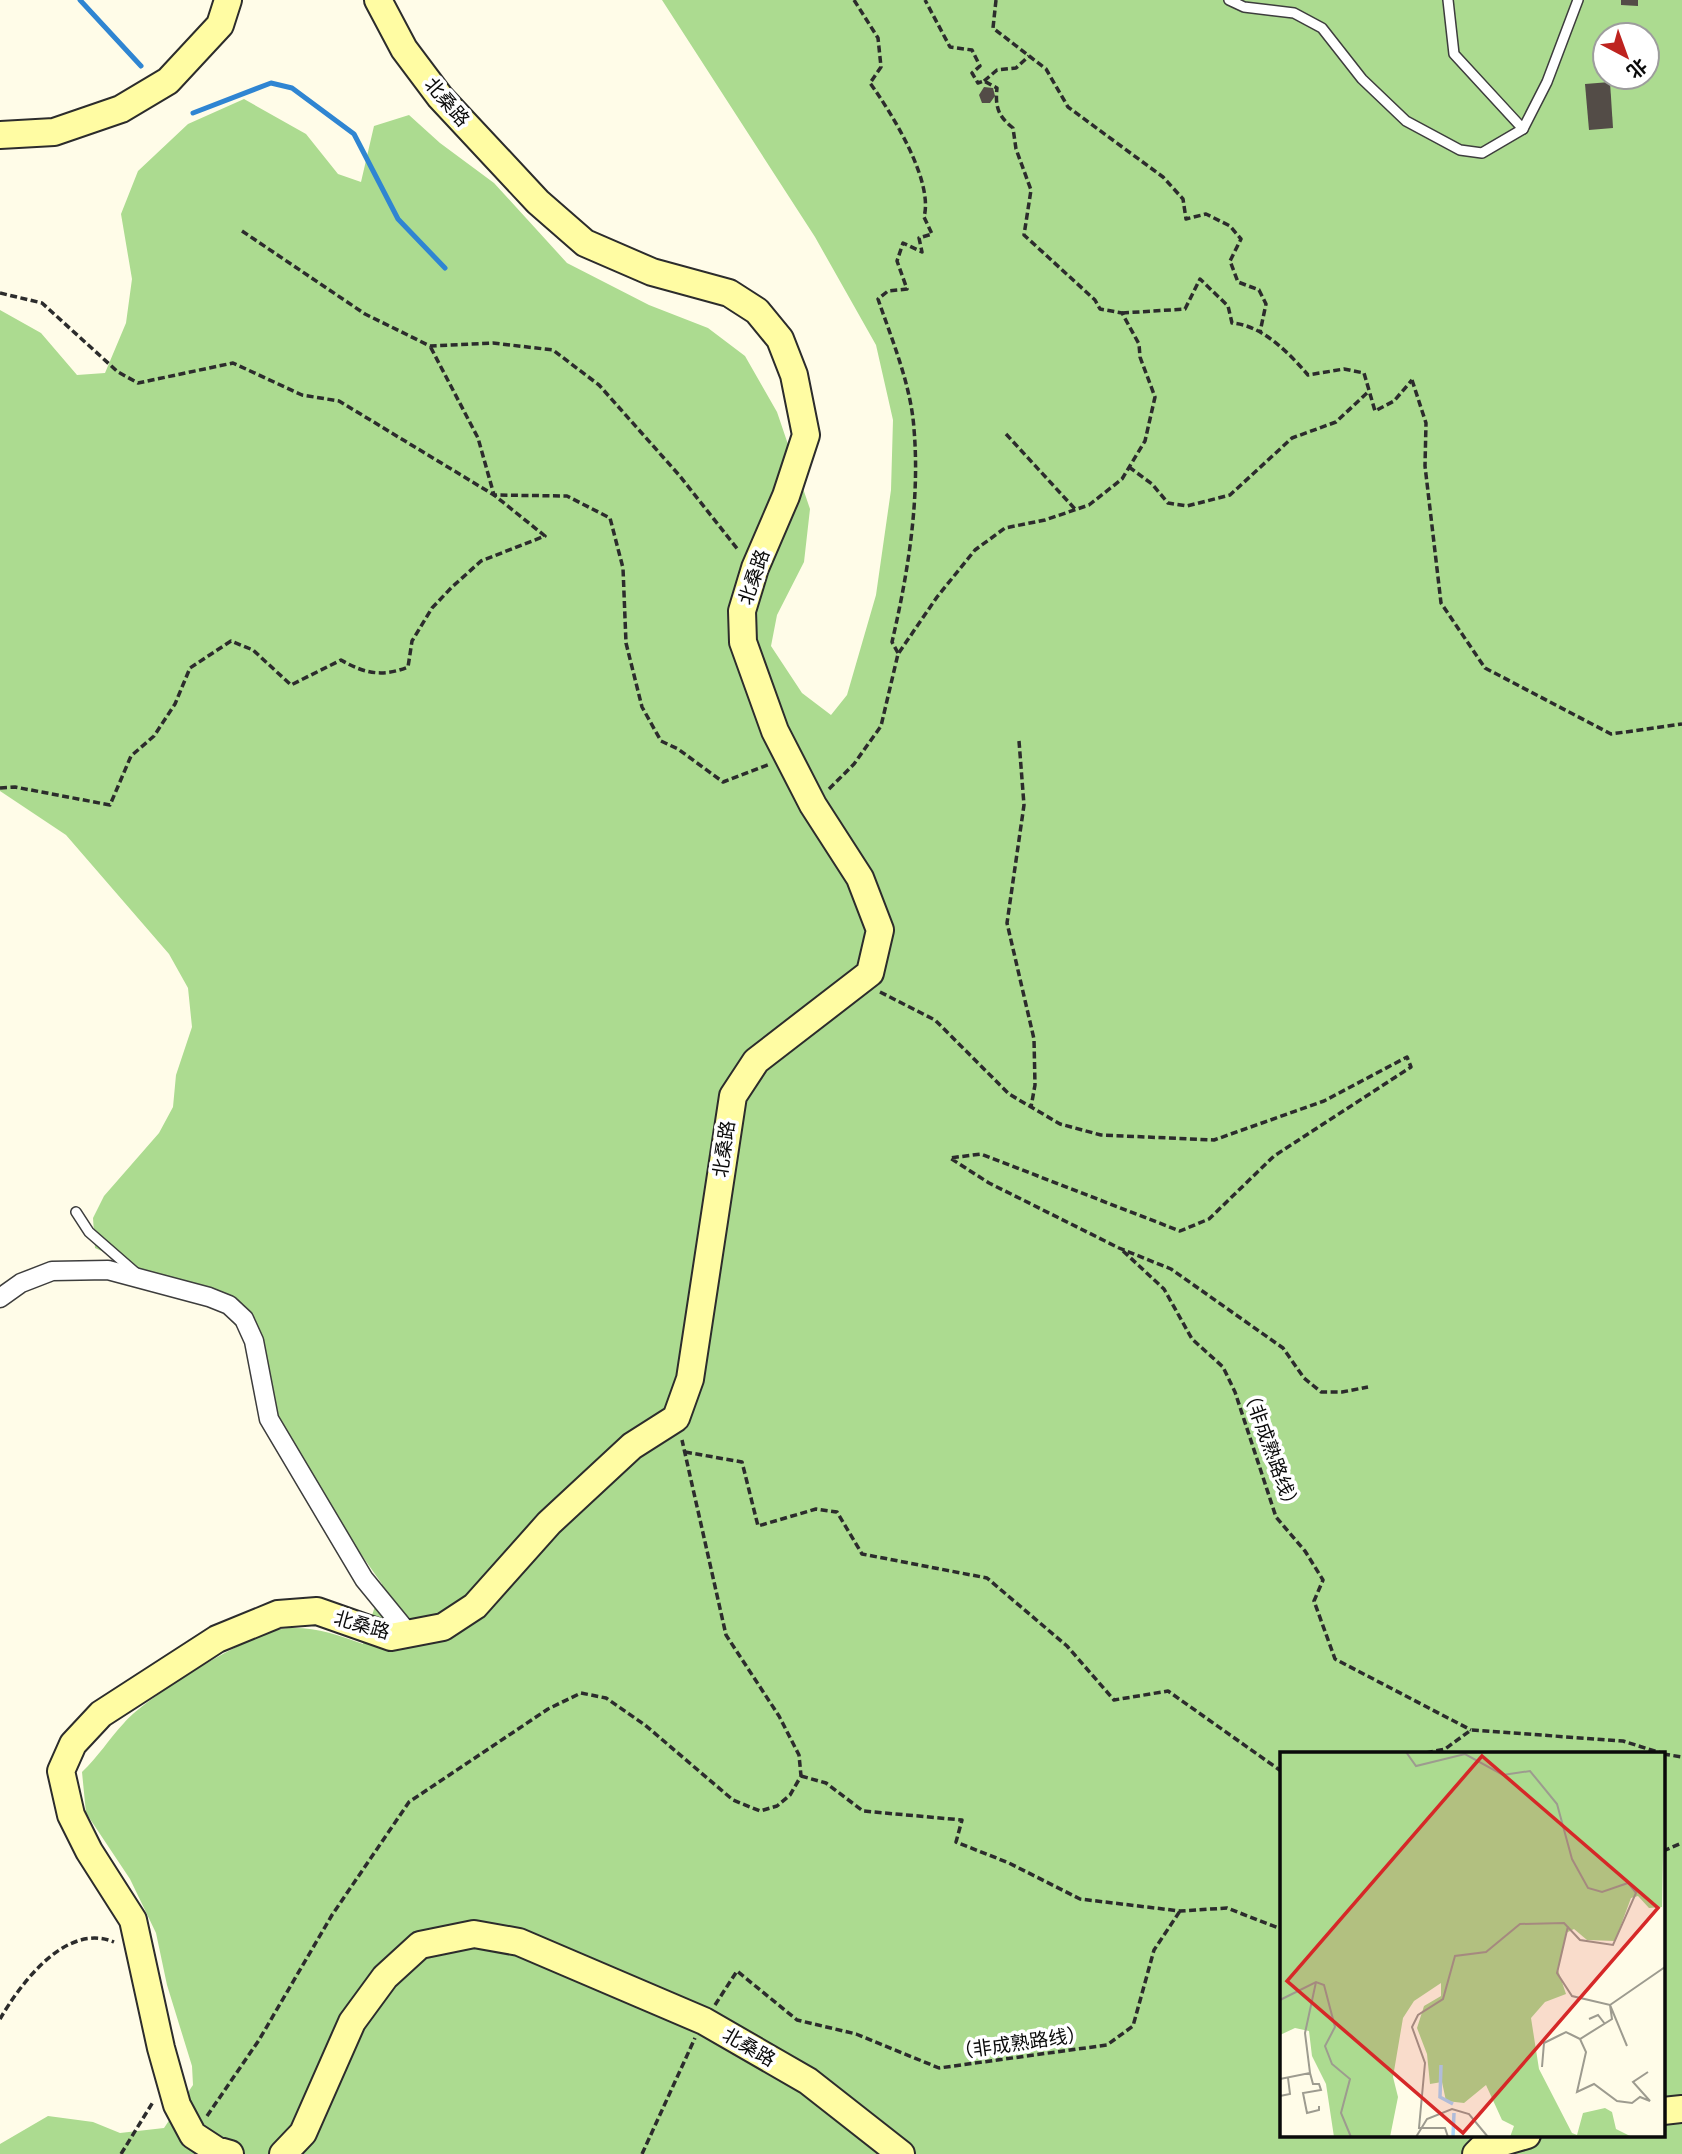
<svg xmlns="http://www.w3.org/2000/svg" width="1682" height="2154" font-family="'Libre Baskerville','Noto Sans SC',serif">
<rect width="100%" height="100%" fill="#fffce8"/>
<path fill="#acdb90" fill-rule="evenodd" d="M 662,0 L 1682,0 L 1682,2154 L 0,2154 L 0,2144 L 48,2116 L 93,2122 L 120,2133 L 164,2128 L 193,2085 L 192,2066 L 167,1985 L 156,1933 L 130,1879 L 86,1813 L 82,1772 C 98,1757 109,1739 124,1723 C 148,1696 254,1629 290,1628 C 315,1627 339,1635 363,1644 L 382,1584 L 274,1431 L 253,1346 L 229,1318 L 202,1296 L 95,1248 L 93,1218 L 104,1196 L 159,1133 L 173,1107 L 176,1075 L 192,1027 L 188,988 L 169,954 L 66,835 L 0,791 L 0,310 L 41,333 L 77,375 L 105,373 L 126,323 L 132,279 L 121,214 L 138,171 L 188,124 L 244,99 L 306,134 L 338,174 L 361,182 L 374,126 L 409,115 L 440,143 L 494,183 L 567,263 L 649,305 L 708,328 L 745,356 L 777,412 L 810,509 L 804,562 L 777,615 L 771,646 L 802,693 L 831,715 L 847,695 L 876,595 L 891,490 L 893,420 L 876,345 L 815,237 ZM 1605,35 L 1647,35 L 1647,77 L 1605,77 ZM 1281,1753 L 1663,1753 L 1663,2135 L 1281,2135 Z"/>
<g fill="none" stroke-linecap="round" stroke-linejoin="round">
<g stroke="#2f85d2" stroke-width="5">
<path d="M 80,0 L 141,66"/>
<path d="M 193,113 L 271,83 L 292,88 L 354,134 L 398,219 L 445,268"/>
</g>
</g>
<g fill="#534c47">
<path d="M 1621,0 L 1638,0 L 1638,6 L 1621,5 Z"/>
<path d="M 1610,82 L 1613,128 L 1589,130 L 1585,84 Z"/>
<path d="M 984,87 L 993,88 L 995,96 L 990,103 L 982,103 L 979,95 Z"/>
</g>
<g fill="none" stroke-linecap="round" stroke-linejoin="round">
<g stroke="#3d3d3d" stroke-width="12">
<g id="lane">
<path d="M 1229,0 L 1244,7 L 1294,13 L 1322,28 L 1362,79 L 1406,121 L 1460,150 L 1482,153 L 1523,129 L 1547,82 L 1578,0"/>
<path d="M 1448,0 L 1454,54 L 1523,129"/>
<path d="M 76,1212 L 89,1232 L 136,1273"/>
</g>
</g>
<g stroke="#3d3d3d" stroke-width="21">
<path id="street" d="M 0,1298 L 21,1283 L 52,1271 L 108,1270 L 209,1297 L 229,1305 L 244,1319 L 254,1341 L 269,1419 L 364,1579 L 409,1634"/>
</g>
<g stroke="#2c2c2c" stroke-width="30">
<g id="secondary">
<path d="M 0,135 L 54,132 L 121,109 L 168,81 L 220,25 L 228,0"/>
<path d="M 1663,2111 L 1682,2109"/>
<path d="M 230,2154 L 216,2150 L 193,2135 L 177,2105 L 161,2048 L 133,1920 L 89,1851 L 71,1815 L 61,1771 L 73,1744 L 101,1714 L 217,1639 L 278,1614 L 317,1611 L 391,1637 L 443,1627 L 475,1606 L 549,1523 L 632,1446 L 676,1418 L 690,1379 L 733,1096 L 756,1061 L 870,973 L 880,930 L 860,878 L 813,805 L 775,731 L 743,642 L 742,611 L 755,568 L 786,496 L 806,435 L 794,375 L 780,339 L 757,311 L 729,293 L 652,272 L 585,243 L 538,202 L 440,97 L 404,49 L 378,0"/>
<path d="M 283,2154 L 303,2133 L 352,2022 L 385,1977 L 420,1945 L 474,1934 L 519,1942 L 704,2021 L 808,2081 L 901,2154"/>
<path d="M 1476,2154 L 1482,2148 L 1527,2135"/>
</g>
</g>
<g stroke="#2c2c2c" stroke-width="3.5" stroke-dasharray="7 3.5" stroke-linecap="butt">
<path d="M 854,0 L 878,38 L 881,67 L 870,83 C 891,112 934,181 924,217 L 932,234 L 919,238 L 922,252 L 903,243 L 897,261 L 907,289 L 888,291 L 878,299 C 892,340 911,385 914,429 C 920,500 908,573 892,642 L 898,653"/>
<path d="M 996,0 L 993,28 L 1046,69 L 1068,107 L 1163,177 L 1183,199 L 1186,219 L 1206,214 L 1230,226 L 1241,239 L 1230,261 L 1238,282 L 1259,290 L 1266,304 L 1260,332"/>
<path d="M 984,81 L 997,70 L 1016,68 L 1029,56"/>
<path d="M 242,231 L 365,314 L 430,346 L 493,343 L 553,350 L 599,385 L 679,475 L 739,551"/>
<path d="M 0,293 L 42,303 L 118,372 L 138,383 L 233,363 L 302,395 L 339,401 L 494,495 L 567,496 L 610,518 L 623,568 L 626,643 L 642,707 L 661,741 L 678,749 L 723,782 L 770,764"/>
<path d="M 1122,313 L 1185,309 L 1200,279 L 1228,306 L 1232,323 C 1262,325 1289,353 1308,375 L 1344,369 L 1364,373 L 1375,411 L 1394,401 L 1412,380"/>
<path d="M 1412,380 L 1426,423 L 1425,466 L 1441,603 L 1485,668 L 1611,734 L 1682,724"/>
<path d="M 1006,434 L 1075,509"/>
<path d="M 1129,467 L 1152,484 L 1168,503 L 1187,506 L 1230,495 L 1292,438 L 1336,422 L 1368,392"/>
<path d="M 1019,741 L 1024,805 L 1007,923 L 1034,1039 L 1035,1085 L 1031,1107"/>
<path d="M 0,788 L 15,787 L 110,805 L 131,756 L 154,736 L 175,704 L 190,668 L 231,641 L 253,650 L 291,685 L 341,660 C 365,674 383,677 408,667 L 412,641 L 432,608 L 452,587 L 481,561 L 545,536 L 494,495 L 478,438 L 430,346"/>
<path d="M 829,789 L 854,764 L 881,726 L 898,654 L 937,597 L 975,550 L 1005,528 L 1045,520 L 1089,505 L 1122,479 L 1145,441 L 1155,397 L 1140,357 L 1139,344 L 1122,313 L 1100,309 L 1095,300 L 1024,235 L 1031,190 L 1016,149 L 1013,128 C 998,116 995,107 997,88 L 984,81 L 978,83 L 972,73 L 980,66 L 972,50 L 950,47 L 925,0"/>
<path d="M 880,992 L 935,1020 L 1009,1094 L 1060,1124 L 1101,1135 L 1214,1140 L 1324,1101 L 1407,1057 L 1411,1067 L 1274,1156 L 1209,1219 L 1180,1231 L 981,1154 L 950,1158 L 989,1183 L 1119,1248 L 1171,1269 L 1283,1348 L 1304,1378 L 1321,1392 L 1342,1392 L 1368,1387"/>
<path d="M 1123,1251 L 1164,1289 L 1192,1339 L 1223,1367 L 1235,1392 L 1276,1517 L 1305,1551 L 1323,1580 L 1314,1601 L 1335,1659 L 1471,1730"/>
<path d="M 685,1452 L 742,1462 L 758,1526 L 816,1509 L 837,1512 L 862,1554 L 987,1578 L 1067,1646 L 1114,1700 L 1168,1691 L 1281,1771"/>
<path d="M 1426,1753 L 1445,1749 L 1471,1730 L 1623,1741 L 1661,1753"/>
<path d="M 1663,1754 L 1682,1757"/>
<path d="M 801,1776 L 826,1783 L 863,1811 L 962,1820 L 956,1842 L 1009,1863 L 1080,1899 L 1180,1911 L 1227,1908 L 1281,1929"/>
<path d="M 1663,1851 L 1682,1843"/>
<path d="M 715,2005 L 737,1971 L 797,2020 L 856,2034 L 939,2068 L 1107,2045 L 1133,2026 L 1154,1950 L 1180,1911"/>
<path d="M 0,2019 C 21,1983 66,1922 114,1942"/>
<path d="M 207,2116 L 259,2040 L 332,1915 L 409,1802 L 548,1709 L 581,1693 L 606,1698 L 645,1725 L 733,1800 L 760,1811 L 777,1806 L 790,1795 L 801,1776 L 799,1755 L 779,1716 L 726,1635 L 682,1440"/>
<path d="M 121,2154 L 153,2102"/>
<path d="M 642,2154 L 695,2038"/>
</g>
<use href="#lane" stroke="#fff" stroke-width="9"/>
<use href="#street" stroke="#fff" stroke-width="18"/>
<use href="#secondary" stroke="#fffca3" stroke-width="26"/>
</g>
<g text-anchor="middle" dominant-baseline="central" stroke-width="7" stroke-linejoin="round" paint-order="stroke">
<g font-size="19" fill="#0a0a0a" stroke="#fff">
<text transform="translate(447 102) rotate(49)">北桑路</text>
<text transform="translate(754 577) rotate(-71)">北桑路</text>
<text transform="translate(724 1149) rotate(-82)">北桑路</text>
<text transform="translate(1271 1450) rotate(70)">（非成熟路线）</text>
<text transform="translate(362 1625) rotate(16)">北桑路</text>
<text transform="translate(1020 2043) rotate(-8)">（非成熟路线）</text>
<text transform="translate(749 2047) rotate(30)">北桑路</text>
</g>
</g>
<g transform="translate(1280 1752)">
<rect width="385" height="385" fill="#fffce8"/>
<path d="M 0,0 L 385,0 L 382,155 L 369,156 L 358,144 L 351,146 L 335,189 L 307,188 L 294,177 L 286,181 L 278,218 L 286,242 L 265,250 L 251,266 L 259,317 L 292,381 L 297,383 L 303,361 L 325,356 L 332,360 L 336,377 L 352,385 L 230,385 L 234,374 L 222,368 L 206,333 L 184,351 L 166,349 L 162,330 L 150,332 L 147,302 L 137,276 L 144,254 L 161,244 L 161,231 L 134,249 L 123,266 L 113,325 L 118,345 L 110,385 L 54,385 L 46,332 L 32,304 L 29,279 L 15,276 L 0,283 Z" fill="#acdb90"/>
<path fill="none" stroke="#abd6f8" stroke-width="3.5" d="M 161,313 L 160,345 L 173,352M 173,385 L 174,361"/>
<path fill="none" stroke="#9d9b8f" stroke-width="2" d="M 126,0 L 136,14 L 185,2 L 223,23 L 250,19 L 277,52 L 292,107 L 308,136 L 322,140 L 348,131 L 356,141 L 333,193 L 300,188 L 284,171 L 240,172 L 206,200 L 175,204 L 163,247 L 138,263 L 132,275 L 145,311 L 139,376 L 165,376 L 168,385M 288,174 L 277,221 L 292,244 L 330,253 L 385,215M 0,248 L 36,230 L 44,233 L 55,275 L 45,294 L 52,312 L 70,327 L 61,361 L 71,385M 309,267 L 318,263 L 325,272M 300,287 L 306,300 L 297,340 L 314,332 L 337,349 L 352,351 L 360,345 L 370,349 L 353,330 L 368,320M 262,315 L 264,291 L 286,280 L 300,287 L 332,267 L 330,253 L 347,294M 30,321 L 33,332 L 39,332 L 41,338 L 23,341 L 27,361 L 39,358 L 39,354M 0,327 L 30,321 L 25,281 L 36,230M 0,344 L 10,342 L 8,326M 136,385 L 147,367 L 172,357 L 189,362 L 208,385"/>
<path fill="#d62828" fill-opacity="0.15" stroke="#d62828" stroke-width="3.5" d="M 202,4 L 378,156 L 183,381 L 7,229 Z"/>
<rect width="385" height="385" fill="none" stroke="#0a0a0a" stroke-width="3.5"/>
</g>
<g transform="translate(1626 56) rotate(139)"><circle r="33" fill="#ffffff" stroke="#9d9d9d" stroke-width="2"/>
<path d="M0-5L12 26L0 18L-12 26Z" fill="#be231f"/>
<text y="-10" font-size="19" font-weight="bold" text-anchor="middle" fill="#0a0a0a">北</text>
</g>
</svg>
